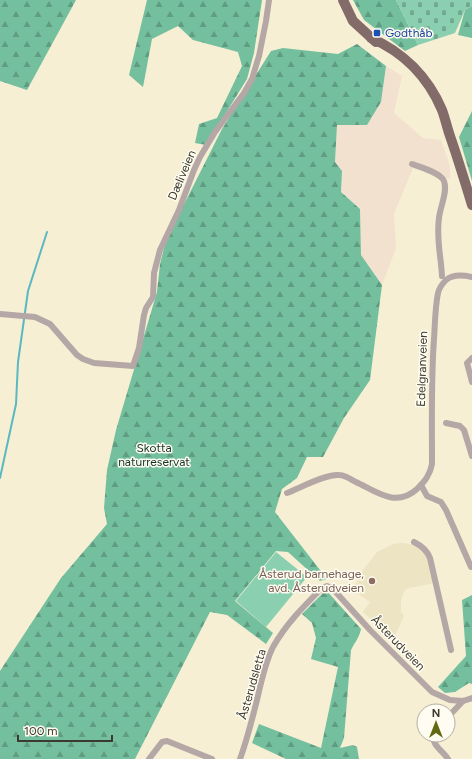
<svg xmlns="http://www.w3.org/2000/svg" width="472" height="759" font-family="Figtree,sans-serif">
<defs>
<pattern id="forest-firs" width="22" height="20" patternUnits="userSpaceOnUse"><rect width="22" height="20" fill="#74bf9e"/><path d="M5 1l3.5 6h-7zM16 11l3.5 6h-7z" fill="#609c81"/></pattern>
<pattern id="cemetery-stones" width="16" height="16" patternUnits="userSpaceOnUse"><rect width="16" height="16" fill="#8acfb0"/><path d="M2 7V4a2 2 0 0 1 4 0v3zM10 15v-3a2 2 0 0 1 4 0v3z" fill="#72a990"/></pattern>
</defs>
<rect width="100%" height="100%" fill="#f6efd4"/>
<path fill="#f3e1d0" d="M 386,66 L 402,76 L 394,113 L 423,138 L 441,140 L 450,166 L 450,179 L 413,168 L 394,214 L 396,248 L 382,285 L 361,255 L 360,209 L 341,192 L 342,171 L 335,162 L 337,124 L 381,102 Z"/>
<path fill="#ece4c2" d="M 403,543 L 416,545 L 426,553 L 434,583 L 409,588 L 404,591 L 401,600 L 401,612 L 404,616 L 393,640 L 363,612 L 370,602 L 352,590 L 364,569 L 377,552 L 393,544 Z"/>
<path fill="#8acfb0" d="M 276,552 L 307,577 L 266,627 L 236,601 Z"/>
<g fill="url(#forest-firs)">
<path d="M 0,0 L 76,0 L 27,90 L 0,81 Z"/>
<path d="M 147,0 L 262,0 L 254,53 L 247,79 L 206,145 L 195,143 L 199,124 L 217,118 L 242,66 L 238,52 L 193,40 L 178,26 L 152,39 L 143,87 L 129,75 Z"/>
<path d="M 353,0 L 396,0 L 418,45 L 405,51 L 364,20 Z"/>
<path d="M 472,6 L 472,38 L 458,35 L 465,10 Z"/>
<path d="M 357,44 L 386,66 L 381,102 L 367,125 L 337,125 L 335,162 L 342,171 L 341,192 L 360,209 L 361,255 L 382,285 L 370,380 L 344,418 L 323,457 L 307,457 L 297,478 L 282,489 L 275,512 L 327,579 L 320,581 L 288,552 L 276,551 L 235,601 L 273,633 L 266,644 L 227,615 L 210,612 L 135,759 L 0,759 L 0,671 L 61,578 L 107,524 L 104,508 L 107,470 L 116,430 L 157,292 L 160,264 L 166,240 L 222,129 L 271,51 L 283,48 L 338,54 Z"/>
<path d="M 472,111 L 472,181 L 459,137 Z"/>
<path d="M 326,590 L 361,629 C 359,638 355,642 351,650 L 344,738 L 340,748 L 353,745 L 357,747 L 359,759 L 286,759 L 252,743 L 259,724 L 321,748 L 338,667 L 311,659 L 316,638 L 312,623 L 302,614 Z"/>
<path d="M 472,595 L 472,684 L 469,683 L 455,692 L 445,693 L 438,687 L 466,656 L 462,600 Z"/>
</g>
<path fill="url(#cemetery-stones)" d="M 396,0 L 472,0 L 472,6 L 465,10 L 455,33 L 418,45 Z"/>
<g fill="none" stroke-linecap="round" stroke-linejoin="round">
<path stroke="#5ab8c1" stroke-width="2" d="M 0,478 L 16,404 L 18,362 L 28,291 L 47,232"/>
<g stroke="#b4a7a5" stroke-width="6">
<path d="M 412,164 C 420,167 441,173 444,181 C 448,192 440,207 439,218 C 436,238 441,256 442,276"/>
<path d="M 0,314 L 35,317 L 50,324 L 77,355 L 83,359 L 94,363 L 133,366 L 139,348 L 144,315 L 146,308 L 153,297 L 154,273 L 160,250 L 179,210 L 194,170 L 200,157 L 215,132 L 244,93 L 252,79 L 259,56 L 266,21 L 269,0"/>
<path d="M 472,358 L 467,363 L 472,382"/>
<path d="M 446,423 L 460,426 L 464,430 L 472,456"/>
<path d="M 421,485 L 427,496 L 441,502 L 446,510 L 471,567 L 472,567"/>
<path d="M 287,493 C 300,488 325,474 339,475 C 345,475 350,479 356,482 C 377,492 396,508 417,489 C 425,481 430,475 432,464 C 432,422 431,380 434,339 C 435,324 435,308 438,293 C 439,289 443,283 446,280 C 453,274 463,275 472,277"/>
<path d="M 414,542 C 422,546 427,550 430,558 L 451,650"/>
<path d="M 448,717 L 463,701"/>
<path d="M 434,735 C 431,745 443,751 448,759"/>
<path d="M 149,759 L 162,742 L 167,741 L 212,759"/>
<path d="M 240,759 C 247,740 252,720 257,700 C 261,683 265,663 273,647 C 286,624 303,607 322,588 L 327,586 L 332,588 L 370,630 L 432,692 L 450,700 L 463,701 L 472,698"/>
</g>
<g stroke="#836b69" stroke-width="10">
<path d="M 343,0 L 353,21 L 376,42"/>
<path d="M 371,38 C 403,52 428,77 442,110 C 445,118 447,127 450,136 C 458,159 465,182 472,205"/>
</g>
</g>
<rect fill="#1a4fb4" stroke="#fffcf1" stroke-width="1.5" x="373" y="29" width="8" height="8" rx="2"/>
<circle fill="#8d6e63" stroke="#fffcf1" stroke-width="1.5" cx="372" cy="581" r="4"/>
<g text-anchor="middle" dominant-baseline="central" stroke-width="3" stroke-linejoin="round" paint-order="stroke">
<g font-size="12" fill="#164399" stroke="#fffcf1" text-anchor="start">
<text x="385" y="33">Godthåb</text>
</g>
<g font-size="12" fill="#3c392f" stroke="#fffcf1">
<text transform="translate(182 175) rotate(-67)">Dæliveien</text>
<text transform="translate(422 369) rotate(-88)">Edelgranveien</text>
<text transform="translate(398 643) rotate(46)">Åsterudveien</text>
<text transform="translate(252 684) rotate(-74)">Åsterudsletta</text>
</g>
<g font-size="12" fill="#103325" stroke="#fffcf1">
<text x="154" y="448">Skotta<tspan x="154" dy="14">naturreservat</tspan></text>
</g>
<g font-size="12" fill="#785e54" stroke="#fffcf1" text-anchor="end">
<text x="364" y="574">Åsterud barnehage,<tspan x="364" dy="14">avd. Åsterudveien</tspan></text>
</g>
</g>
<g transform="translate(436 723)"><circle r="19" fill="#fffcf1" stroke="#b1aea3"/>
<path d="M0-3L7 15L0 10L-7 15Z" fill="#626b11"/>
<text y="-6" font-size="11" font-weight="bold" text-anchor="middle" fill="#3c392f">N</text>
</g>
<path d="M18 735v6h94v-6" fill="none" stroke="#3c392f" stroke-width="2"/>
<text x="24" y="735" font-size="12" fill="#3c392f" stroke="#fffcf1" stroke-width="3" paint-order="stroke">100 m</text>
</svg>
